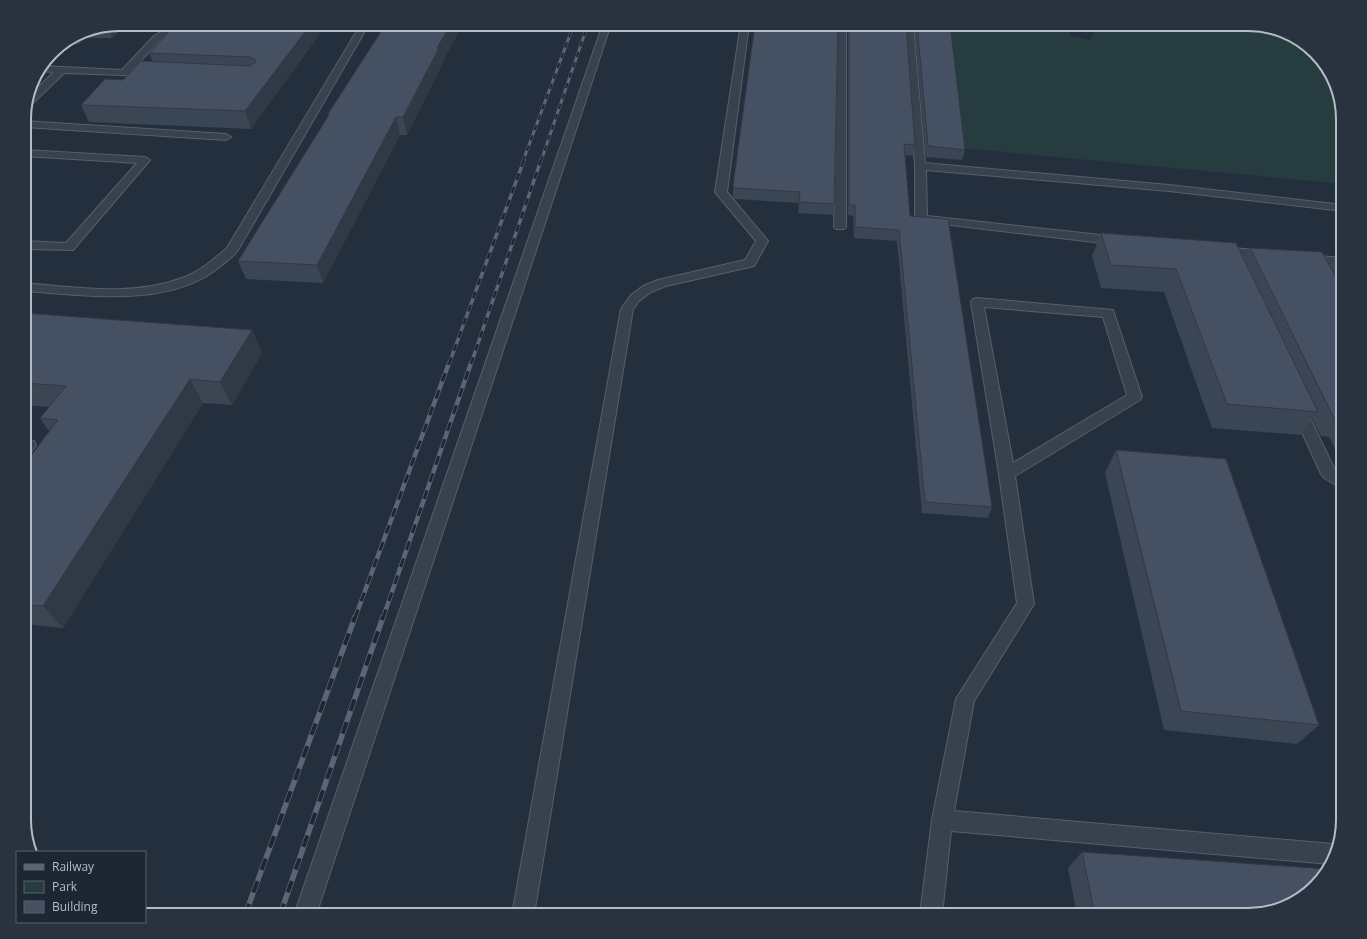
<svg xmlns="http://www.w3.org/2000/svg" width="1367" height="939" font-family="'Open Sans',sans-serif">
<rect width="100%" height="100%" fill="#242f3e"/>
<path fill="#263c3f" d="M 947,24 L 1075,24 L 1069,35 L 1090,40 L 1098,24 L 1248,24 L 1301,40 L 1330,72 L 1343,118 L 1343,184 L 961,148 Z"/>
<g fill="none" stroke-linecap="round" stroke-linejoin="round">
<g stroke="#565f6c" stroke-width="2">
<g id="service">
<path d="M 174,24 L 184,24 L 160,40 L 132,70 L 152,72 L 154,74 L 152,76 L 64,73 L 31,105 L 26,106 L 28,97 L 54,72 L 39,71 L 42,66 L 122,70 L 154,36 Z"/>
<path d="M 361,24 L 369,24 L 238,250 C 234,256 228,260 222,265 C 171,309 87,295 24,291 L 24,283 C 75,287 133,297 182,278 C 199,272 213,260 227,248 Z"/>
<path d="M 603,24 L 611,24 L 316,915 L 294,915 Z"/>
<path d="M 741,24 L 749,24 L 727,192 L 768,241 L 754,266 L 666,286 L 651,292 L 639,301 L 633,309 L 534,915 L 512,915 L 621,309 L 631,295 L 643,286 L 658,280 L 745,260 L 756,241 L 715,192 Z"/>
<path d="M 838,24 L 846,24 L 846,227 L 844,229 L 836,229 L 834,227 Z"/>
<path d="M 905,24 L 913,24 L 925,163 L 1169,185 L 1343,205 L 1343,211 L 1169,191 L 926,170 L 927,216 L 1119,237 L 1123,238 L 1125,241 L 1123,244 L 1119,245 L 917,221 L 915,219 L 915,166 Z"/>
<path d="M 24,121 L 226,134 L 231,137 L 226,140 L 24,127 Z"/>
<path d="M 24,150 L 145,157 L 150,160 L 73,250 L 24,249 L 24,241 L 66,243 L 137,163 L 24,156 Z"/>
<path d="M 1221,247 L 1267,251 L 1271,252 L 1273,255 L 1271,258 L 1267,259 L 1217,254 L 1215,251 L 1217,248 Z"/>
<path d="M 1307,255 L 1343,258 L 1343,266 L 1303,262 L 1301,259 L 1303,256 Z"/>
<path d="M 977,298 L 1113,310 L 1142,397 L 1140,400 L 1015,476 L 1034,604 L 974,701 L 954,811 L 1333,844 L 1336,845 L 1330,864 L 951,831 L 942,915 L 920,915 L 932,820 L 956,699 L 1017,603 L 999,474 L 971,302 L 973,299 ZM 984,307 L 1103,317 L 1127,395 L 1013,463 Z"/>
<path d="M 1298,403 L 1303,404 L 1305,408 L 1335,470 L 1343,475 L 1343,489 L 1324,478 L 1321,474 L 1291,408 L 1293,404 Z"/>
<path d="M 24,439 L 34,441 L 36,445 L 29,455 L 24,456 Z"/>
</g>
</g>
<use href="#service" fill="#38414e" fill-rule="evenodd"/>
<g stroke="#5a6575" stroke-width="3">
<g id="rail-far3">
<path d="M 523,161 L 574,24"/>
<path d="M 541,161 L 588,24"/>
</g>
</g>
<g stroke="#5a6575" stroke-width="3.5">
<g id="rail-far2">
<path d="M 449,364 L 524,160"/>
<path d="M 471,364 L 541,160"/>
</g>
</g>
<g stroke="#5a6575" stroke-width="4.5">
<g id="rail-far1">
<path d="M 355,618 L 449,363"/>
<path d="M 383,618 L 471,363"/>
</g>
</g>
<g stroke="#5a6575" stroke-width="5.5">
<g id="rail">
<path d="M 245,915 L 355,617"/>
<path d="M 280,915 L 383,617"/>
</g>
</g>
<use href="#rail-far3" stroke="#1d2633" stroke-width="2" stroke-dasharray="5.5" stroke-linecap="butt"/>
<use href="#rail-far2" stroke="#1d2633" stroke-width="2.5" stroke-dasharray="7" stroke-linecap="butt"/>
<use href="#rail-far1" stroke="#1d2633" stroke-width="3" stroke-dasharray="9" stroke-linecap="butt"/>
<use href="#rail" stroke="#1d2633" stroke-width="4" stroke-dasharray="12" stroke-linecap="butt"/>
</g>
<g fill="#3b4654">
<path d="M 119,24 L 113,38 L 85,38 L 80,44 L 64,44 L 83,31 Z"/>
<path d="M 176,24 L 360,24 L 358,26 L 327,24 L 251,129 L 89,122 L 81,105 L 153,62 L 149,53 Z"/>
<path d="M 369,24 L 463,24 L 442,63 L 442,65 L 407,135 L 400,135 L 323,283 L 246,279 L 238,261 L 328,116 L 328,114 L 384,27 L 369,26 Z"/>
<path d="M 755,24 L 834,204 L 833,215 L 798,213 L 799,203 L 735,199 L 733,197 L 733,186 Z"/>
<path d="M 848,24 L 906,24 L 915,145 L 913,156 L 905,155 L 910,216 L 992,507 L 988,518 L 922,513 L 897,241 L 854,238 L 853,216 L 848,215 Z"/>
<path d="M 914,24 L 950,24 L 965,150 L 962,160 L 926,157 Z"/>
<path d="M 1101,233 L 1244,259 L 1250,248 L 1330,266 L 1338,253 L 1343,253 L 1343,464 L 1329,437 L 1321,436 L 1312,419 L 1301,435 L 1212,428 L 1164,292 L 1101,288 L 1092,256 Z"/>
<path d="M 24,313 L 252,330 L 262,353 L 232,405 L 203,403 L 63,628 L 24,624 L 24,465 L 49,431 L 40,418 L 49,407 L 24,405 Z"/>
<path d="M 1116,450 L 1319,725 L 1297,744 L 1164,730 L 1105,473 Z"/>
<path d="M 1082,852 L 1249,915 L 1077,915 L 1068,868 Z"/>
</g>
<g fill="#303945">
<path d="M 119,24 L 126,24 L 113,38 L 107,26 Z"/>
<path d="M 311,24 L 327,24 L 251,129 L 245,111 Z"/>
<path d="M 451,24 L 463,24 L 442,63 L 442,65 L 407,135 L 403,117 L 437,48 Z"/>
<path d="M 82,31 L 85,38 L 80,44 L 76,36 Z"/>
<path d="M 396,117 L 400,135 L 323,283 L 317,265 Z"/>
<path d="M 252,330 L 262,353 L 232,405 L 220,382 Z"/>
<path d="M 190,379 L 203,403 L 63,628 L 43,606 Z"/>
</g>
<g fill="#455162" stroke="#303945">
<path d="M 176,24 L 311,24 L 245,111 L 81,105 L 105,79 L 123,80 L 141,61 L 250,66 L 256,62 L 256,60 L 250,57 L 149,53 Z"/>
<path d="M 386,24 L 451,24 L 437,48 L 439,48 L 403,117 L 396,117 L 317,265 L 238,261 L 329,115 L 328,114 Z"/>
<path d="M 755,24 L 838,24 L 834,204 L 799,202 L 800,192 L 735,188 L 733,186 Z"/>
<path d="M 849,24 L 906,24 L 915,145 L 904,144 L 910,216 L 948,219 L 992,507 L 925,502 L 899,230 L 855,227 L 855,205 L 849,205 Z"/>
<path d="M 917,24 L 950,24 L 965,150 L 928,146 Z"/>
<path d="M 1101,233 L 1236,243 L 1318,412 L 1227,404 L 1176,269 L 1111,265 Z"/>
<path d="M 1250,248 L 1322,252 L 1343,290 L 1343,419 L 1334,418 Z"/>
<path d="M 1338,253 L 1343,253 L 1343,261 Z"/>
<path d="M 24,313 L 252,330 L 220,382 L 190,379 L 43,606 L 24,605 L 24,465 L 58,420 L 40,418 L 66,386 L 24,383 Z"/>
<path d="M 1116,450 L 1226,459 L 1319,725 L 1181,711 Z"/>
<path d="M 1082,852 L 1328,869 L 1327,873 L 1290,905 L 1249,915 L 1095,915 Z"/>
</g>
<path d="M0 0H1367V939H0ZM119 31H1248A88 88 0 0 1 1336 119V820A88 88 0 0 1 1248 908H119A88 88 0 0 1 31 820V119A88 88 0 0 1 119 31Z" fill="#29323f" fill-rule="evenodd"/>
<path fill="none" stroke="#b4bcc9" stroke-width="2" d="M119 31H1248A88 88 0 0 1 1336 119V820A88 88 0 0 1 1248 908H119A88 88 0 0 1 31 820V119A88 88 0 0 1 119 31Z"/>
<rect x="16" y="851" width="130" height="72" fill="#1d2633" stroke="#59626f"/>
<rect x="24" y="864" width="20" height="6" fill="#5a6575" stroke="#59626f"/>
<text x="52" y="871" font-size="12" fill="#b4bcc9">Railway</text>
<rect x="24" y="881" width="20" height="12" fill="#263c3f" stroke="#59626f"/>
<text x="52" y="891" font-size="12" fill="#b4bcc9">Park</text>
<rect x="24" y="901" width="20" height="12" fill="#455162" stroke="#59626f"/>
<text x="52" y="911" font-size="12" fill="#b4bcc9">Building</text>
</svg>
